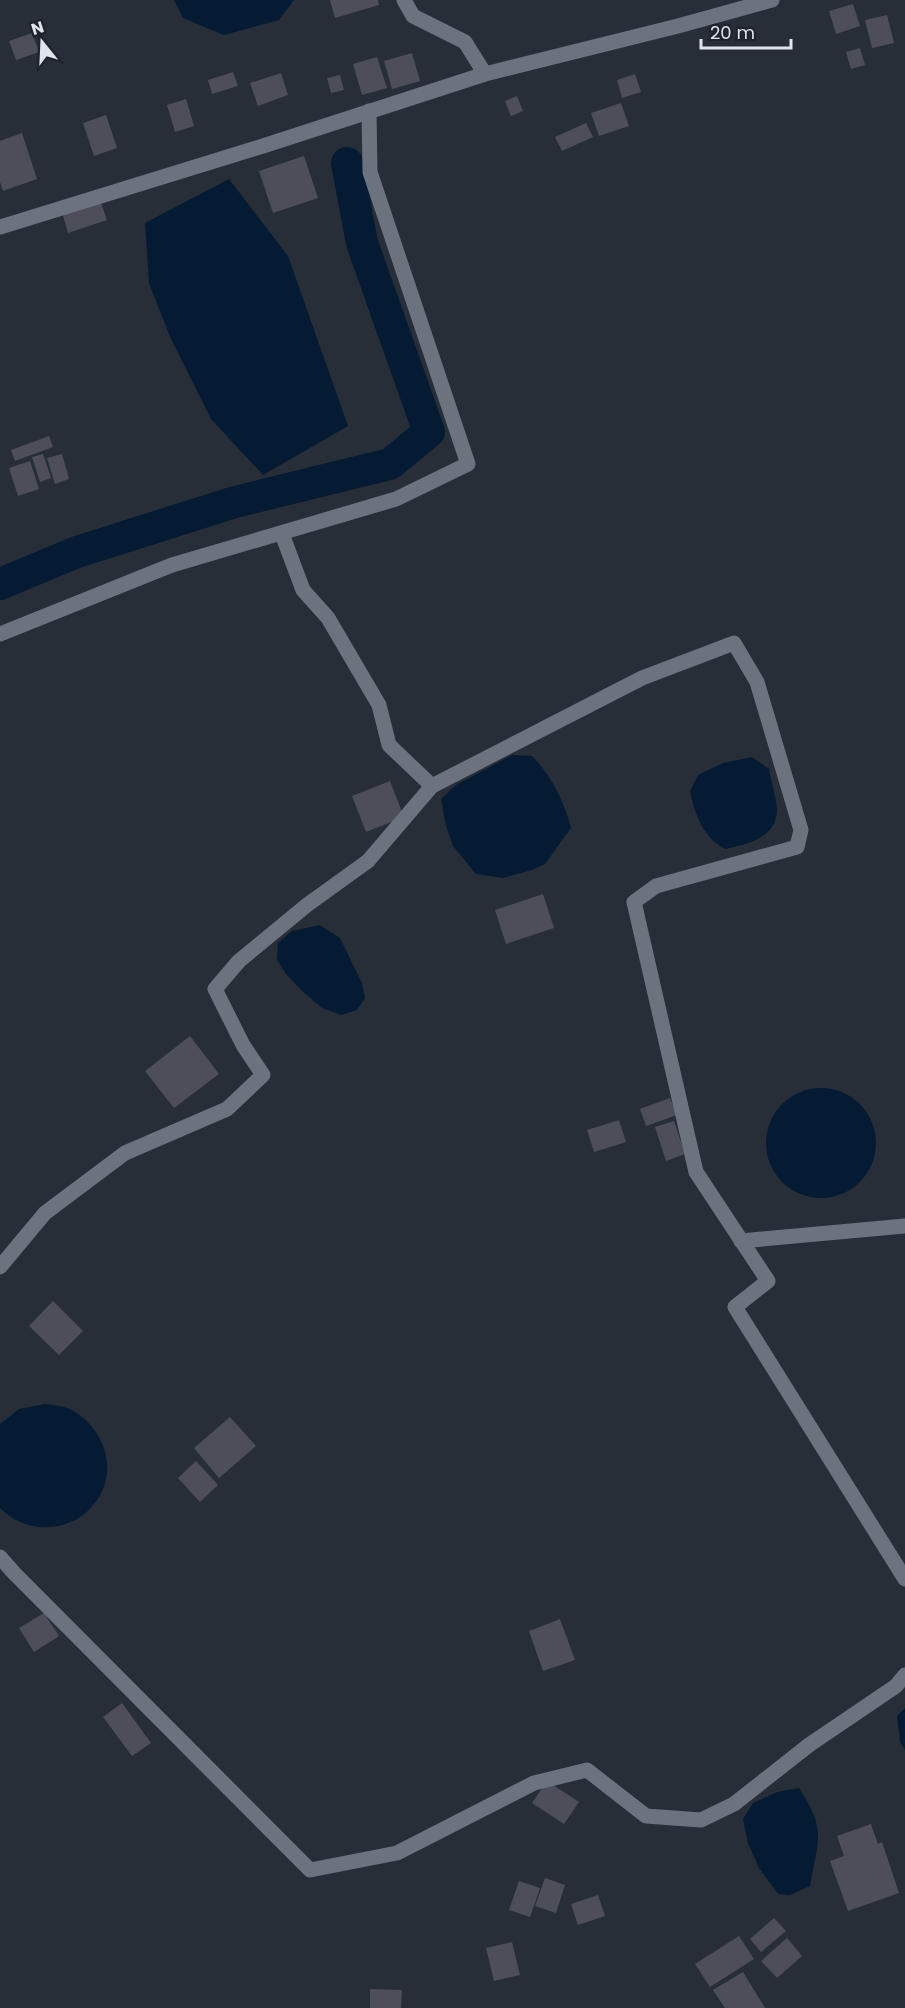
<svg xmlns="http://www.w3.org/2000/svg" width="905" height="2008" font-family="Poppins,sans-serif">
<rect width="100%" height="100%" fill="#272e38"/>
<g fill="#051b33">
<path d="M 174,0 L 294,0 L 279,20 L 224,35 L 183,18 Z"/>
<path d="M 229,179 L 288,256 L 348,426 L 263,475 L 211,419 L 171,339 L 149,283 L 145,223 Z"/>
<path d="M 512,755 L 532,756 C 551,775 564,801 571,828 L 545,864 L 532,870 L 503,878 L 476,874 L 453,846 L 446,826 L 441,799 L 456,785 Z"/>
<path d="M 752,757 L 769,769 C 771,781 777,799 777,811 C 776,838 746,845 725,849 C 703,837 695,815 690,791 L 698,775 L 723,763 Z"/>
<path d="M 320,925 L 340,938 L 362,983 L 365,998 L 357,1010 L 341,1015 L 322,1008 L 302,991 L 286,974 L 277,960 L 278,943 L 292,931 Z"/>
<circle cx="821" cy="1143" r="55"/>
<path d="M 45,1404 C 53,1405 64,1406 72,1410 C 102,1427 118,1466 99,1497 C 78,1533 28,1537 0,1508 L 0,1424 L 19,1409 Z"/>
<path d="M 905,1708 L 905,1750 L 900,1742 L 897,1716 Z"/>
<path d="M 799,1788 C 827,1830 818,1840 810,1886 L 790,1895 L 778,1894 L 759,1868 L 748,1843 L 743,1819 L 753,1803 L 777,1792 Z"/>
</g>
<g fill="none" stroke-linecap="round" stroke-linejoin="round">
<path stroke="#051b33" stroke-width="32" d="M 0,584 L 77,552 L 235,502 L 390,464 L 429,432 L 362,243 L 347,163"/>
</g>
<g fill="#4e4e5b">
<path d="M 330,0 L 378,0 L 379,5 L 335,18 Z"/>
<path d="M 853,4 L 860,26 L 836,34 L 829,11 Z"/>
<path d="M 887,15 L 894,43 L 872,48 L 865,20 Z"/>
<path d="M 32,33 L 39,52 L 16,60 L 9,41 Z"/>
<path d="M 860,48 L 865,65 L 851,69 L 846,52 Z"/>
<path d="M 412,53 L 420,81 L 392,89 L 384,61 Z"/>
<path d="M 377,57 L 387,88 L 362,95 L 353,64 Z"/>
<path d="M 233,72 L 238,86 L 212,94 L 208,80 Z"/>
<path d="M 281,73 L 288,95 L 258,106 L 250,83 Z"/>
<path d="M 635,74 L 641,92 L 622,98 L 617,80 Z"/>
<path d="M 340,75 L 344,90 L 331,93 L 327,78 Z"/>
<path d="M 517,96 L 523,111 L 511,116 L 505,101 Z"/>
<path d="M 186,99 L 194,126 L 175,132 L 167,105 Z"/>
<path d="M 621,103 L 629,126 L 599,136 L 591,113 Z"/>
<path d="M 106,115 L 117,148 L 94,156 L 83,123 Z"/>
<path d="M 586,123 L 593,137 L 562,151 L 555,137 Z"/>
<path d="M 22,133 L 37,179 L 3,191 L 0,182 L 0,141 Z"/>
<path d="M 304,156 L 318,198 L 273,213 L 259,171 Z"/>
<path d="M 100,200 L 107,220 L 68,233 L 62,212 Z"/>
<path d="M 49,436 L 53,447 L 15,461 L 11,450 Z"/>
<path d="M 43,454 L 51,478 L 40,482 L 32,457 Z"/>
<path d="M 62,454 L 69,479 L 55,484 L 47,458 Z"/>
<path d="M 30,461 L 39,489 L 18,496 L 9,468 Z"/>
<path d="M 390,781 L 404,817 L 366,832 L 352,796 Z"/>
<path d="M 543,894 L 554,928 L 506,944 L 495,910 Z"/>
<path d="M 190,1036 L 219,1074 L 174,1108 L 145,1071 Z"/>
<path d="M 670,1098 L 677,1115 L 646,1126 L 640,1109 Z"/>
<path d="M 619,1120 L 626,1142 L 594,1152 L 587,1130 Z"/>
<path d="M 674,1121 L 685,1154 L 666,1161 L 655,1127 Z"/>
<path d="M 53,1301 L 83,1331 L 59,1355 L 29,1326 Z"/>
<path d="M 230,1417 L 256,1446 L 219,1478 L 194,1448 Z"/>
<path d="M 196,1461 L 218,1485 L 200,1502 L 178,1478 Z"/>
<path d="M 44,1613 L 59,1636 L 34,1652 L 19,1628 Z"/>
<path d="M 560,1619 L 575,1660 L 543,1671 L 529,1631 Z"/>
<path d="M 122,1703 L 151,1743 L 132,1756 L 103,1717 Z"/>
<path d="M 547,1781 L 579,1802 L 564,1824 L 532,1803 Z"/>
<path d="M 871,1824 L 878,1844 L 882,1842 L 899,1893 L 848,1911 L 830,1861 L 844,1856 L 837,1836 Z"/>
<path d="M 545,1878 L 565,1885 L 556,1913 L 535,1906 Z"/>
<path d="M 519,1881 L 540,1888 L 530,1917 L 509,1910 Z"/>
<path d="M 598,1895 L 605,1916 L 578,1925 L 571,1904 Z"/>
<path d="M 774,1918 L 786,1931 L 761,1952 L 750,1939 Z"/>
<path d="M 739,1936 L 754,1959 L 710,1987 L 695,1964 Z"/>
<path d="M 787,1938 L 802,1956 L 777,1978 L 761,1961 Z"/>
<path d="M 512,1942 L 520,1975 L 494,1981 L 486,1948 Z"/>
<path d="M 743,1972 L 765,2008 L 725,2008 L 713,1990 Z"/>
<path d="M 370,1989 L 402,1990 L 401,2008 L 370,2008 Z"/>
</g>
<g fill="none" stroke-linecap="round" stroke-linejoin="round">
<g stroke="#6b737e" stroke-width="15">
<path d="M 404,0 L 413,16 L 465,42 L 485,74"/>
<path d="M 0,227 L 263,146 L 485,74 L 678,26 L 772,0"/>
<path d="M 282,534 L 303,590 L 328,618 L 379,705 L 389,745 L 432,786"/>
<path d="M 0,634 L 172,565 L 396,499 L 468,464 L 370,172 L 369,111"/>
<path d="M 741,1241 L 905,1226"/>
<path d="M 0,1267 L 45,1213 L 125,1153 L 227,1109 L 263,1075 L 243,1045 L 215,989 L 239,961 L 307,905 L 368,861 L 432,786 L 642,678 L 734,643 L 757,682 L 801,830 L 797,847 L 656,886 L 634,902 L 696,1172 L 768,1281 L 735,1307 L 905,1579"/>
<path d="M 0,1557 L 14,1573 L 310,1870 L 397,1853 L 534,1783 L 587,1770 L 646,1816 L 701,1820 L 734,1804 L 809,1745 L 896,1686 L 905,1675"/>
</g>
</g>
<g transform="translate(42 42) rotate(342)" stroke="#1e242e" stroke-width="4.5" paint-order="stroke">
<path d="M0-4.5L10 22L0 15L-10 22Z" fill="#e0e4eb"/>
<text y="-9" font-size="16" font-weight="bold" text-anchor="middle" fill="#e0e4eb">N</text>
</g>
<path d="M701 39v9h90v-9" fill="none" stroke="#e0e4eb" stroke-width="3"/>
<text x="710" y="39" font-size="18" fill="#e0e4eb" stroke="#1e242e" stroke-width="4.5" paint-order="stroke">20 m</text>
</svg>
